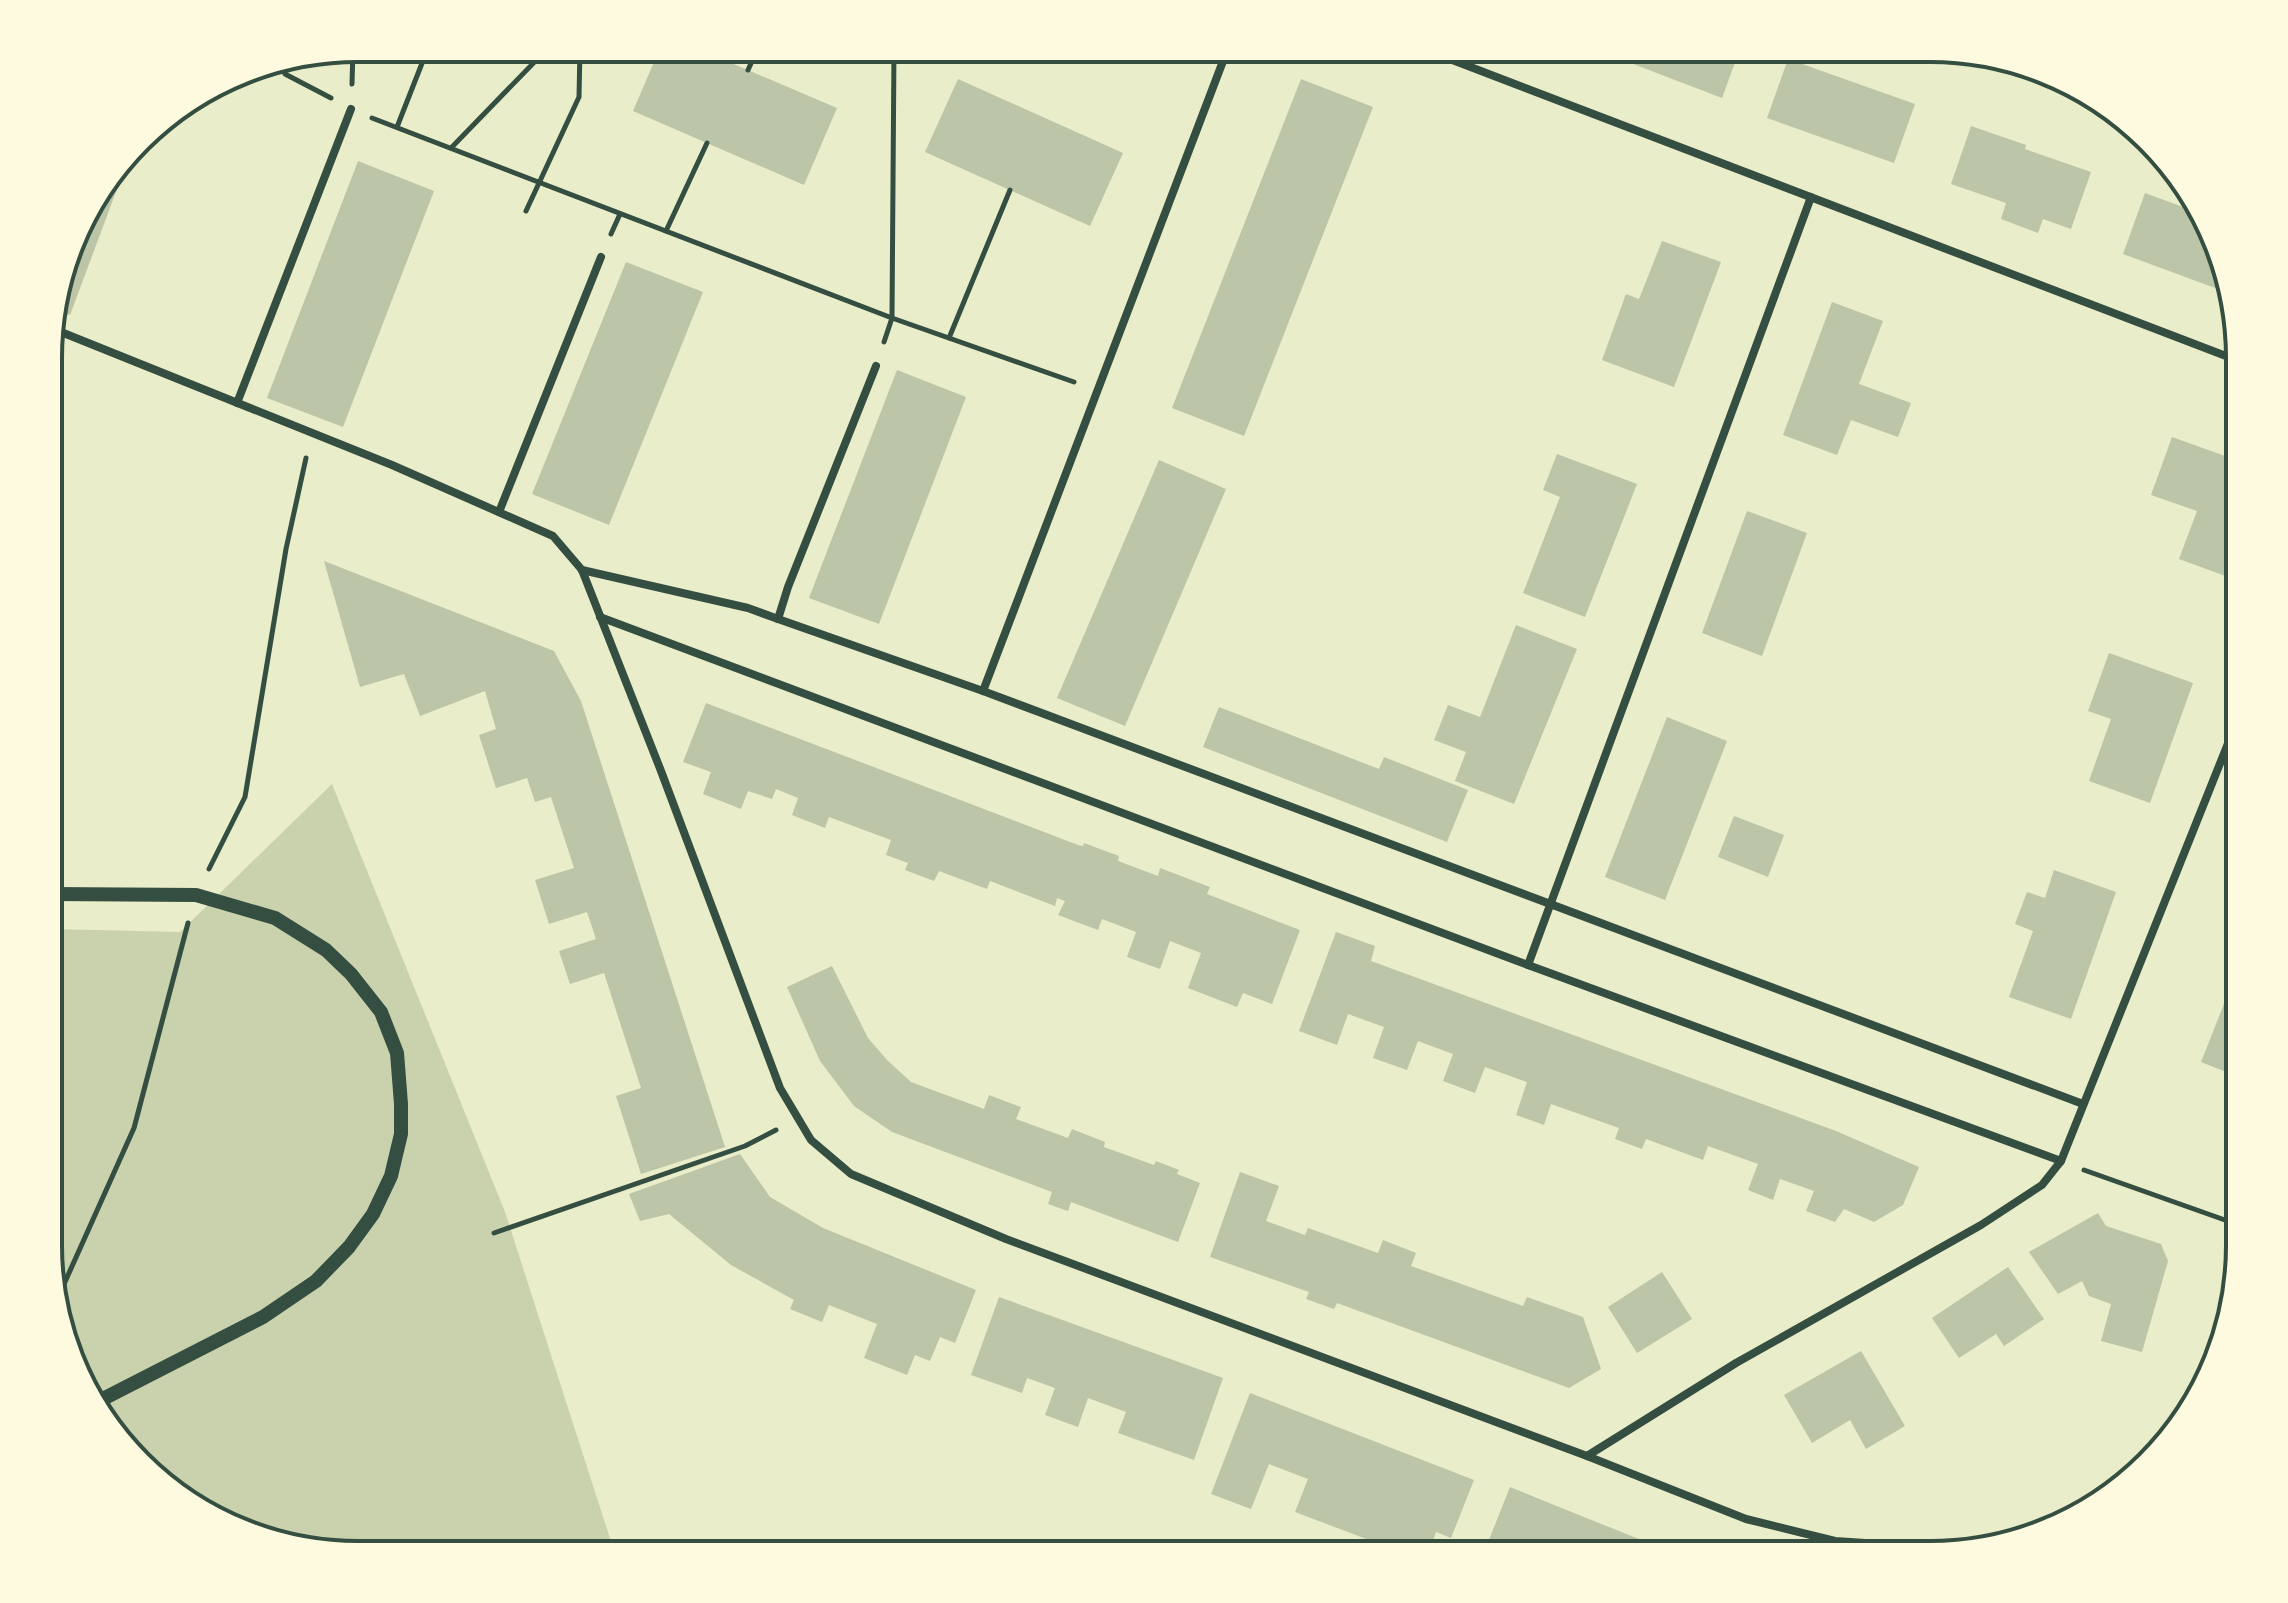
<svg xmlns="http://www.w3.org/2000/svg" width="2288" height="1603" font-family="Rubik,sans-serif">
<rect width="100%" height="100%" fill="#e9edc9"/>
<path fill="#cad2ad" d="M 332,784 L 505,1212 L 615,1554 L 338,1554 L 258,1538 L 170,1491 L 90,1400 L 51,1285 L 51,929 L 180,932 Z"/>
<g fill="#bcc5a7">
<path d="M 660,48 L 696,48 L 837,108 L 804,185 L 633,111 Z"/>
<path d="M 1594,49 L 1595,48 L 1740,49 L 1722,98 Z"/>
<path d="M 1788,59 L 1915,104 L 1894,163 L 1767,118 Z"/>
<path d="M 958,79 L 1123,153 L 1090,226 L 925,152 Z"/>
<path d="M 1301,79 L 1373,107 L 1244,436 L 1172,408 Z"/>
<path d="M 1971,126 L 2026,145 L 2025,149 L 2091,172 L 2071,229 L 2043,219 L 2038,233 L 2001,219 L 2006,203 L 1951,184 Z"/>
<path d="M 129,157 L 70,315 L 53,309 L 80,220 Z"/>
<path d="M 358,161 L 434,191 L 343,427 L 267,398 Z"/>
<path d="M 2145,193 L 2202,214 L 2226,292 L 2123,254 Z"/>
<path d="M 1662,241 L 1721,262 L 1674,387 L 1602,360 L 1626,294 L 1639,299 Z"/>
<path d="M 626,262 L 703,292 L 609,525 L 532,494 Z"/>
<path d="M 1832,302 L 1883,321 L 1859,384 L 1911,403 L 1898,437 L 1851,420 L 1837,455 L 1783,435 Z"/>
<path d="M 897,370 L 966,397 L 879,624 L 809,598 Z"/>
<path d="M 2172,437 L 2239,461 L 2239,581 L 2179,559 L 2197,511 L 2151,495 Z"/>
<path d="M 1557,454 L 1637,484 L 1585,617 L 1523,593 L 1560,497 L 1543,490 Z"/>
<path d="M 1159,460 L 1226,489 L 1125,726 L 1057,698 Z"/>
<path d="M 1747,511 L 1807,533 L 1762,656 L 1702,633 Z"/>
<path d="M 324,561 L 554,651 L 581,701 L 725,1147 L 641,1174 L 616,1096 L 641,1088 L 604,973 L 570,984 L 559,951 L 596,939 L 587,912 L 549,924 L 535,880 L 574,868 L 551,797 L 535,802 L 527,778 L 496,788 L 479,735 L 496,729 L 485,691 L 420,716 L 404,674 L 360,687 Z"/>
<path d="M 1516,625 L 1577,649 L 1514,804 L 1455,781 L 1466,752 L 1434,740 L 1448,705 L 1480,717 Z"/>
<path d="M 2109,653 L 2193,683 L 2150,803 L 2089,781 L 2111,719 L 2088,711 Z"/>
<path d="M 706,703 L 1078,845 L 1083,846 L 1084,843 L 1119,856 L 1118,861 L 1158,876 L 1160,868 L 1210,887 L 1207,894 L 1300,930 L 1272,1004 L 1243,993 L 1237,1007 L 1188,988 L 1201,953 L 1170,941 L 1160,969 L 1127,957 L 1136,932 L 1102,919 L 1098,930 L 1058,915 L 1065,901 L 1057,898 L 1055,906 L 990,881 L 987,889 L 939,871 L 934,881 L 905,870 L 908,863 L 886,855 L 891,840 L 829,817 L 825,828 L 792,815 L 798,798 L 776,789 L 772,799 L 748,791 L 741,809 L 703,794 L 711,772 L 683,762 Z"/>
<path d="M 1219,707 L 1379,769 L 1384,757 L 1468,790 L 1447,842 L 1203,747 Z"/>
<path d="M 1667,717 L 1727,741 L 1665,900 L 1605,877 Z"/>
<path d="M 1734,816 L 1784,835 L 1768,877 L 1718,857 Z"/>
<path d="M 2054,870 L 2116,892 L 2071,1019 L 2009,997 L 2033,931 L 2015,924 L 2027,892 L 2045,898 Z"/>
<path d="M 1336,932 L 1375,946 L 1371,961 L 1836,1131 L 1919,1167 L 1903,1205 L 1874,1222 L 1844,1209 L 1835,1222 L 1806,1211 L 1814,1191 L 1780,1179 L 1773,1200 L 1748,1190 L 1758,1164 L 1708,1146 L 1703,1160 L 1646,1139 L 1642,1149 L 1615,1139 L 1619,1128 L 1551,1104 L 1544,1125 L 1516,1115 L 1527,1082 L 1485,1067 L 1475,1093 L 1443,1081 L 1453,1054 L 1418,1041 L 1407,1070 L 1373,1058 L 1384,1027 L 1348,1014 L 1337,1045 L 1299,1031 Z"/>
<path d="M 832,966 L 868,1038 L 887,1060 L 911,1082 L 984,1109 L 989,1095 L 1021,1107 L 1016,1119 L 1068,1138 L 1072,1129 L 1105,1142 L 1104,1147 L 1154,1165 L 1156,1161 L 1179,1170 L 1177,1174 L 1200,1183 L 1178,1242 L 1071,1202 L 1068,1211 L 1048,1204 L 1052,1192 L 892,1132 L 854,1106 L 820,1061 L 787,987 Z"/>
<path d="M 2239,966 L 2239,1077 L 2201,1062 Z"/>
<path d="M 740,1154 L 770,1197 L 823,1228 L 976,1290 L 955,1343 L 940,1337 L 930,1361 L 915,1355 L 907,1375 L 864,1358 L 877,1324 L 829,1305 L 822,1322 L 790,1309 L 794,1300 L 731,1265 L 669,1214 L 640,1221 L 629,1194 Z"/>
<path d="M 1240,1172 L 1279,1186 L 1266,1221 L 1305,1235 L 1308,1228 L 1378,1253 L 1383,1240 L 1416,1253 L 1411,1266 L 1523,1306 L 1527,1297 L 1583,1317 L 1601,1369 L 1569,1388 L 1337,1303 L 1334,1309 L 1306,1299 L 1309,1292 L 1210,1257 Z"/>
<path d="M 2098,1213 L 2106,1226 L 2161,1244 L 2168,1261 L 2142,1352 L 2101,1341 L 2111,1304 L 2089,1296 L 2082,1281 L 2058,1294 L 2029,1252 Z"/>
<path d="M 2008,1267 L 2044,1319 L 2004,1346 L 1996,1334 L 1959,1358 L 1932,1318 Z"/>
<path d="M 1662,1272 L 1692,1319 L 1637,1353 L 1608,1307 Z"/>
<path d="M 999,1297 L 1223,1378 L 1194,1460 L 1118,1433 L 1126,1412 L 1088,1398 L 1078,1427 L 1045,1415 L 1055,1388 L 1027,1378 L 1022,1393 L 971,1375 Z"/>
<path d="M 1861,1351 L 1905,1426 L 1866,1449 L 1850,1420 L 1812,1443 L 1784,1395 Z"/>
<path d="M 1250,1393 L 1474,1480 L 1451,1538 L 1436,1532 L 1428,1555 L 1381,1555 L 1365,1549 L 1369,1540 L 1295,1512 L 1308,1479 L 1269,1464 L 1251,1509 L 1211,1494 Z"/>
<path d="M 1510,1487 L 1584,1517 L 1679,1555 L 1483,1555 Z"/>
</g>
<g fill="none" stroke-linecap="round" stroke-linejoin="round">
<g stroke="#344e41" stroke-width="5">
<path d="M 284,63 L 285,74 L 331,98"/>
<path d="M 748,70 L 758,48"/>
<path d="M 352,84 L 353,49"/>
<path d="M 372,118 L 892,318 L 1074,382"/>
<path d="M 397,127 L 428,48"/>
<path d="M 451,148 L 548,48"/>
<path d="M 526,211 L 579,97 L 580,48"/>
<path d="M 666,231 L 707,143"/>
<path d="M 611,234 L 620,214"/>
<path d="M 949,338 L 1010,190"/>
<path d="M 884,342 L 892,318 L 894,48"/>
<path d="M 209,869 L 245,797 L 286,549 L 306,458"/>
<path d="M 2084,1170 L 2239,1225"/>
<path d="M 494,1233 L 745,1146 L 776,1130"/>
<path d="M 56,1302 L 134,1128 L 188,923"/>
</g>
<g stroke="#344e41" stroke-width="8">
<path d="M 1421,48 L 2239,361"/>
<path d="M 51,328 L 392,465 L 553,536 L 582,570 L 661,771 L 780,1088 L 811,1140 L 851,1174 L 1006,1239 L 1587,1456 L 1746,1519 L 1835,1541 L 1926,1547 L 1971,1546"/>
<path d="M 237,403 L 351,109"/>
<path d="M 499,512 L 601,257"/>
<path d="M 582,570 L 748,608 L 778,619 L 983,691 L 2083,1104"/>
<path d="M 600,617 L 1528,965 L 2061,1161"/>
<path d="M 778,619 L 788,587 L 876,366"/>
<path d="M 983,691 L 1228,48"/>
<path d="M 1528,965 L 1811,197"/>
<path d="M 1587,1456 L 1736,1363 L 1981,1225 L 2042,1185 L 2061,1161 L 2239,716"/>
</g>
<path stroke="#344e41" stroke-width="14" d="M 51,894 L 196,895 L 275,918 L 326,950 L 351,974 L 381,1012 L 397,1053 L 401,1104 L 401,1134 L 391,1176 L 373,1214 L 349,1247 L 316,1281 L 263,1317 L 93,1404"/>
</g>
<path d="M0 0H2288V1603H0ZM358 62H1930A296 296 0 0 1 2226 358V1245A296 296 0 0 1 1930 1541H358A296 296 0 0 1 62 1245V358A296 296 0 0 1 358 62Z" fill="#fefae0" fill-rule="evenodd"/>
<path fill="none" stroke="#344e41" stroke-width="4" d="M358 62H1930A296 296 0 0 1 2226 358V1245A296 296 0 0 1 1930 1541H358A296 296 0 0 1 62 1245V358A296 296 0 0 1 358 62Z"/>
</svg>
